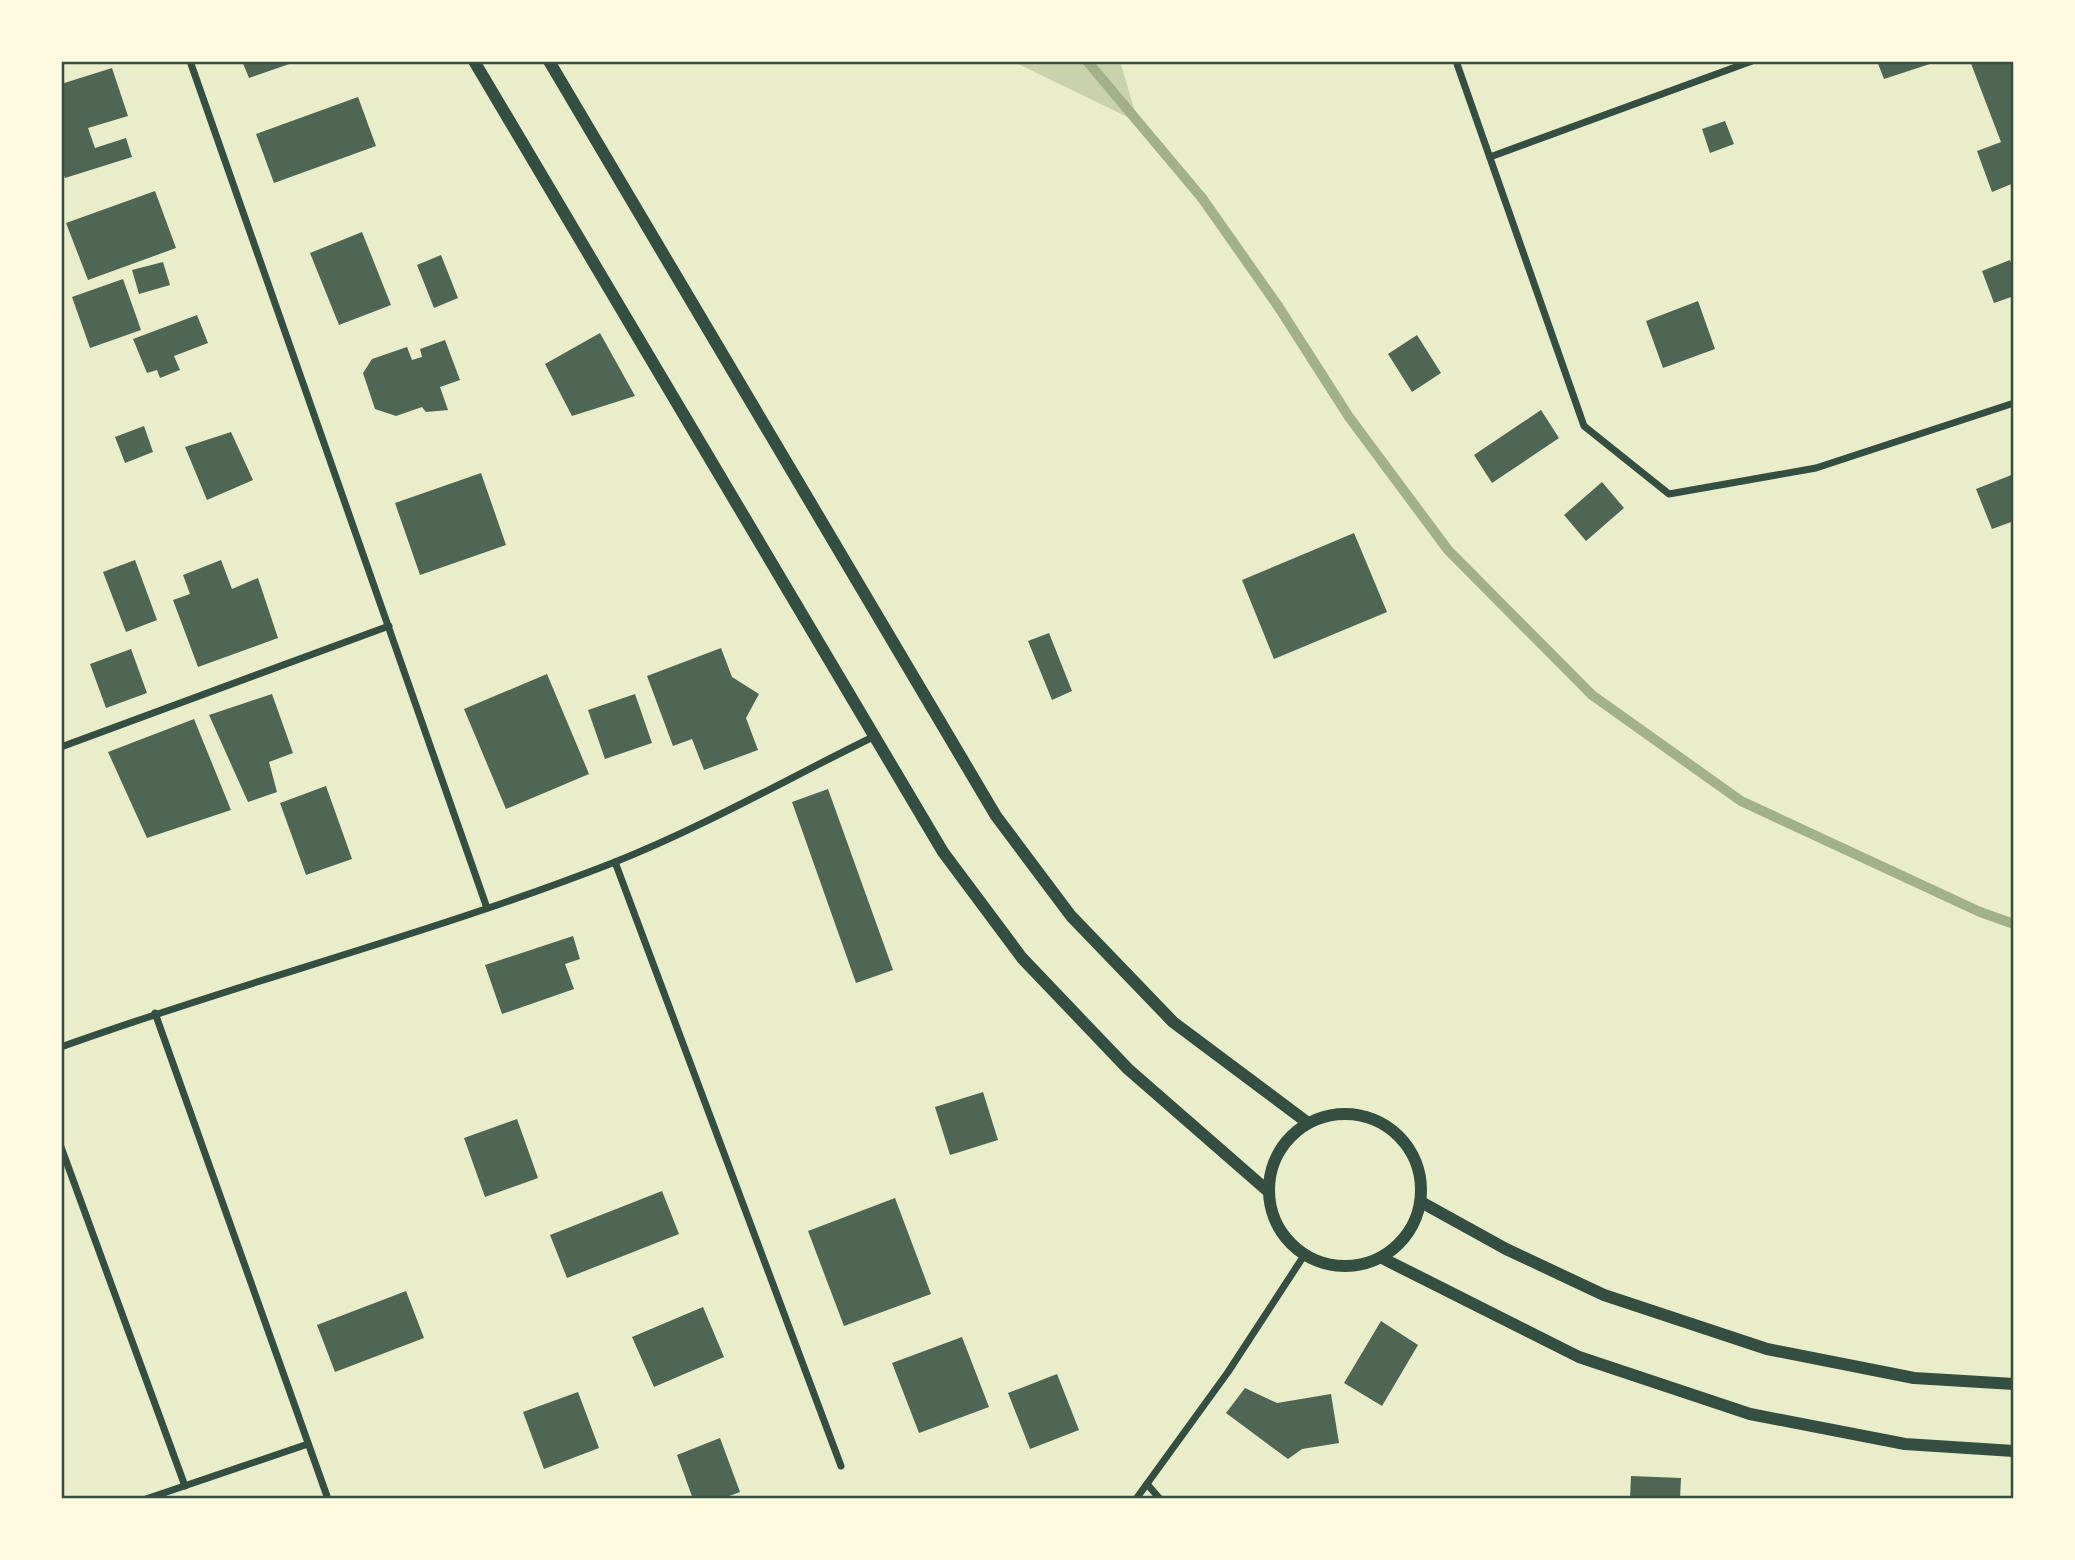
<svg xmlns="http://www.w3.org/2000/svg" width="2075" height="1560" font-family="'Roboto Condensed',sans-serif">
<rect width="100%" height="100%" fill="#e9edc9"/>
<path fill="#cad2ad" d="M 1012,61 L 1120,61 L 1138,122 Z"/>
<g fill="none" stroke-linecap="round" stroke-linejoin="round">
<path stroke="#a3b18a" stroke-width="10" d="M 1087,61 L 1202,198 L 1278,306 L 1349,417 L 1448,550 L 1592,695 L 1741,801 L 1980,912 L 2014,924"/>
</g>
<g fill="#4f6655">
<path d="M 242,61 L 295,61 L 295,62 L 249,78 Z"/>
<path d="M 1877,61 L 1936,61 L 1936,62 L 1884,79 Z"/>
<path d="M 1970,61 L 2014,61 L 2014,183 L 1992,192 L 1977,151 L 2001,142 Z"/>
<path d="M 112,68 L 128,116 L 88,128 L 95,148 L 126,138 L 132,157 L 65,178 L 61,168 L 61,84 Z"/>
<path d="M 358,97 L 376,146 L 274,183 L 256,134 Z"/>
<path d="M 1725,121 L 1734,144 L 1710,153 L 1702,129 Z"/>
<path d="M 155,191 L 176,248 L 88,280 L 66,223 Z"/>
<path d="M 362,232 L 391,305 L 339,325 L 310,253 Z"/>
<path d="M 441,255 L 458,298 L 434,308 L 417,265 Z"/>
<path d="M 2010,260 L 2014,271 L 2014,296 L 1994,303 L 1982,271 Z"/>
<path d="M 163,262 L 170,285 L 139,294 L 132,270 Z"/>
<path d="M 123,279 L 141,330 L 90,348 L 72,297 Z"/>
<path d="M 1698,301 L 1715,349 L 1663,368 L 1646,321 Z"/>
<path d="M 197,315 L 208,343 L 174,356 L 180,370 L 160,378 L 157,370 L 147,373 L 133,339 Z"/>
<path d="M 600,333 L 635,396 L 572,416 L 545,364 Z"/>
<path d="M 1417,335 L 1441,373 L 1412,392 L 1388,354 Z"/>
<path d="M 445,340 L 460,380 L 440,387 L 448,410 L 426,412 L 422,407 L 396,416 L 375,409 L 363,373 L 372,359 L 407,347 L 412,360 L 422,357 L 420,349 Z"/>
<path d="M 1541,410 L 1559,438 L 1492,483 L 1474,455 Z"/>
<path d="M 144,426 L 153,452 L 125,463 L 115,437 Z"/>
<path d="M 231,432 L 253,480 L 207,500 L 185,447 Z"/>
<path d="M 481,473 L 506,545 L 420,575 L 395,503 Z"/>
<path d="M 2014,474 L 2014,521 L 1992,529 L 1976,489 Z"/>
<path d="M 1602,482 L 1624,508 L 1586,541 L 1564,515 Z"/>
<path d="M 1354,533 L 1387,612 L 1274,659 L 1242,580 Z"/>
<path d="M 135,560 L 157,620 L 126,632 L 103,572 Z"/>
<path d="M 221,560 L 232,589 L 258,578 L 278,638 L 198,667 L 173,600 L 190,594 L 183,575 Z"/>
<path d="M 1049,633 L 1072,691 L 1052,700 L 1028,641 Z"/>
<path d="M 721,648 L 732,677 L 759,694 L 746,718 L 758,750 L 704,770 L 692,739 L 673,746 L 647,676 Z"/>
<path d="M 131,649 L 147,693 L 106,708 L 90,664 Z"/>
<path d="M 547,674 L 589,774 L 506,809 L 464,709 Z"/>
<path d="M 272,694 L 293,753 L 269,762 L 277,792 L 248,802 L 209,715 Z"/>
<path d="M 635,694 L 652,743 L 605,759 L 588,710 Z"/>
<path d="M 194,719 L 231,810 L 147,838 L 108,752 Z"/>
<path d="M 326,786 L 352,859 L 306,875 L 280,803 Z"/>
<path d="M 828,789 L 893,970 L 856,983 L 792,802 Z"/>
<path d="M 573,936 L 580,959 L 565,964 L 574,989 L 502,1014 L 485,965 Z"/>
<path d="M 983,1092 L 998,1140 L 950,1155 L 935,1107 Z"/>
<path d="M 517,1119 L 538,1178 L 485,1197 L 464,1138 Z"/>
<path d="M 662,1191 L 679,1234 L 567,1278 L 550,1235 Z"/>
<path d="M 895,1198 L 931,1294 L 844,1326 L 808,1231 Z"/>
<path d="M 406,1291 L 424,1338 L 335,1372 L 317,1325 Z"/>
<path d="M 703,1307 L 724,1357 L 654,1387 L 632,1337 Z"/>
<path d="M 1381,1321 L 1418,1345 L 1382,1406 L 1344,1383 Z"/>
<path d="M 962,1337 L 989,1407 L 919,1433 L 892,1363 Z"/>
<path d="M 1057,1374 L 1079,1430 L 1030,1449 L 1008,1393 Z"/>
<path d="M 1245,1388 L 1277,1403 L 1331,1394 L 1339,1443 L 1302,1449 L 1288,1459 L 1226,1413 Z"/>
<path d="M 578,1392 L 599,1448 L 544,1469 L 523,1412 Z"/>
<path d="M 720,1438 L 740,1492 L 721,1499 L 693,1499 L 677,1455 Z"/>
<path d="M 1631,1476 L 1681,1478 L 1680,1499 L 1630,1499 Z"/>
</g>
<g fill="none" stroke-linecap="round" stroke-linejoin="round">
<g stroke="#344e41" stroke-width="7">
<path d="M 190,61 L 487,908"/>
<path d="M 1456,61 L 1584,426 L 1669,494 L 1816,468 L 2014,403"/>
<path d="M 1490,157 L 1752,61"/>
<path d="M 61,747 L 389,626"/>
<path d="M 615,862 L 841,1466"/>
<path d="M 155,1013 L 328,1499"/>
<path d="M 61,1047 C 244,981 434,933 615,862 C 703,827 787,779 873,737"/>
<path d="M 61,1147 L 185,1486"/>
<path d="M 1147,1484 L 1160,1499"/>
<path d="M 146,1499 L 308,1444"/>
<path d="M 1136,1499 L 1228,1372 L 1305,1254"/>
</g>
<g stroke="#344e41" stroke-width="12">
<path d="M 474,61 L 943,852 L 1022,958 L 1128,1069 L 1269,1192"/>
<path d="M 549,61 L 996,816 L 1071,916 L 1173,1022 L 1308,1123"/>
<circle cx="1345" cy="1190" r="76"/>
<path d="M 1421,1202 L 1506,1249 L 1604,1295 L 1767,1349 L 1914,1378 L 2014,1384"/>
<path d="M 1382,1258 L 1579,1357 L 1750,1414 L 1905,1444 L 2014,1451"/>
</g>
</g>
<rect width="2075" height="1560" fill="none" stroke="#fefae0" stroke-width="126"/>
<rect x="63" y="63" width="1949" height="1434" fill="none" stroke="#344e41" stroke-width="2.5"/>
</svg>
